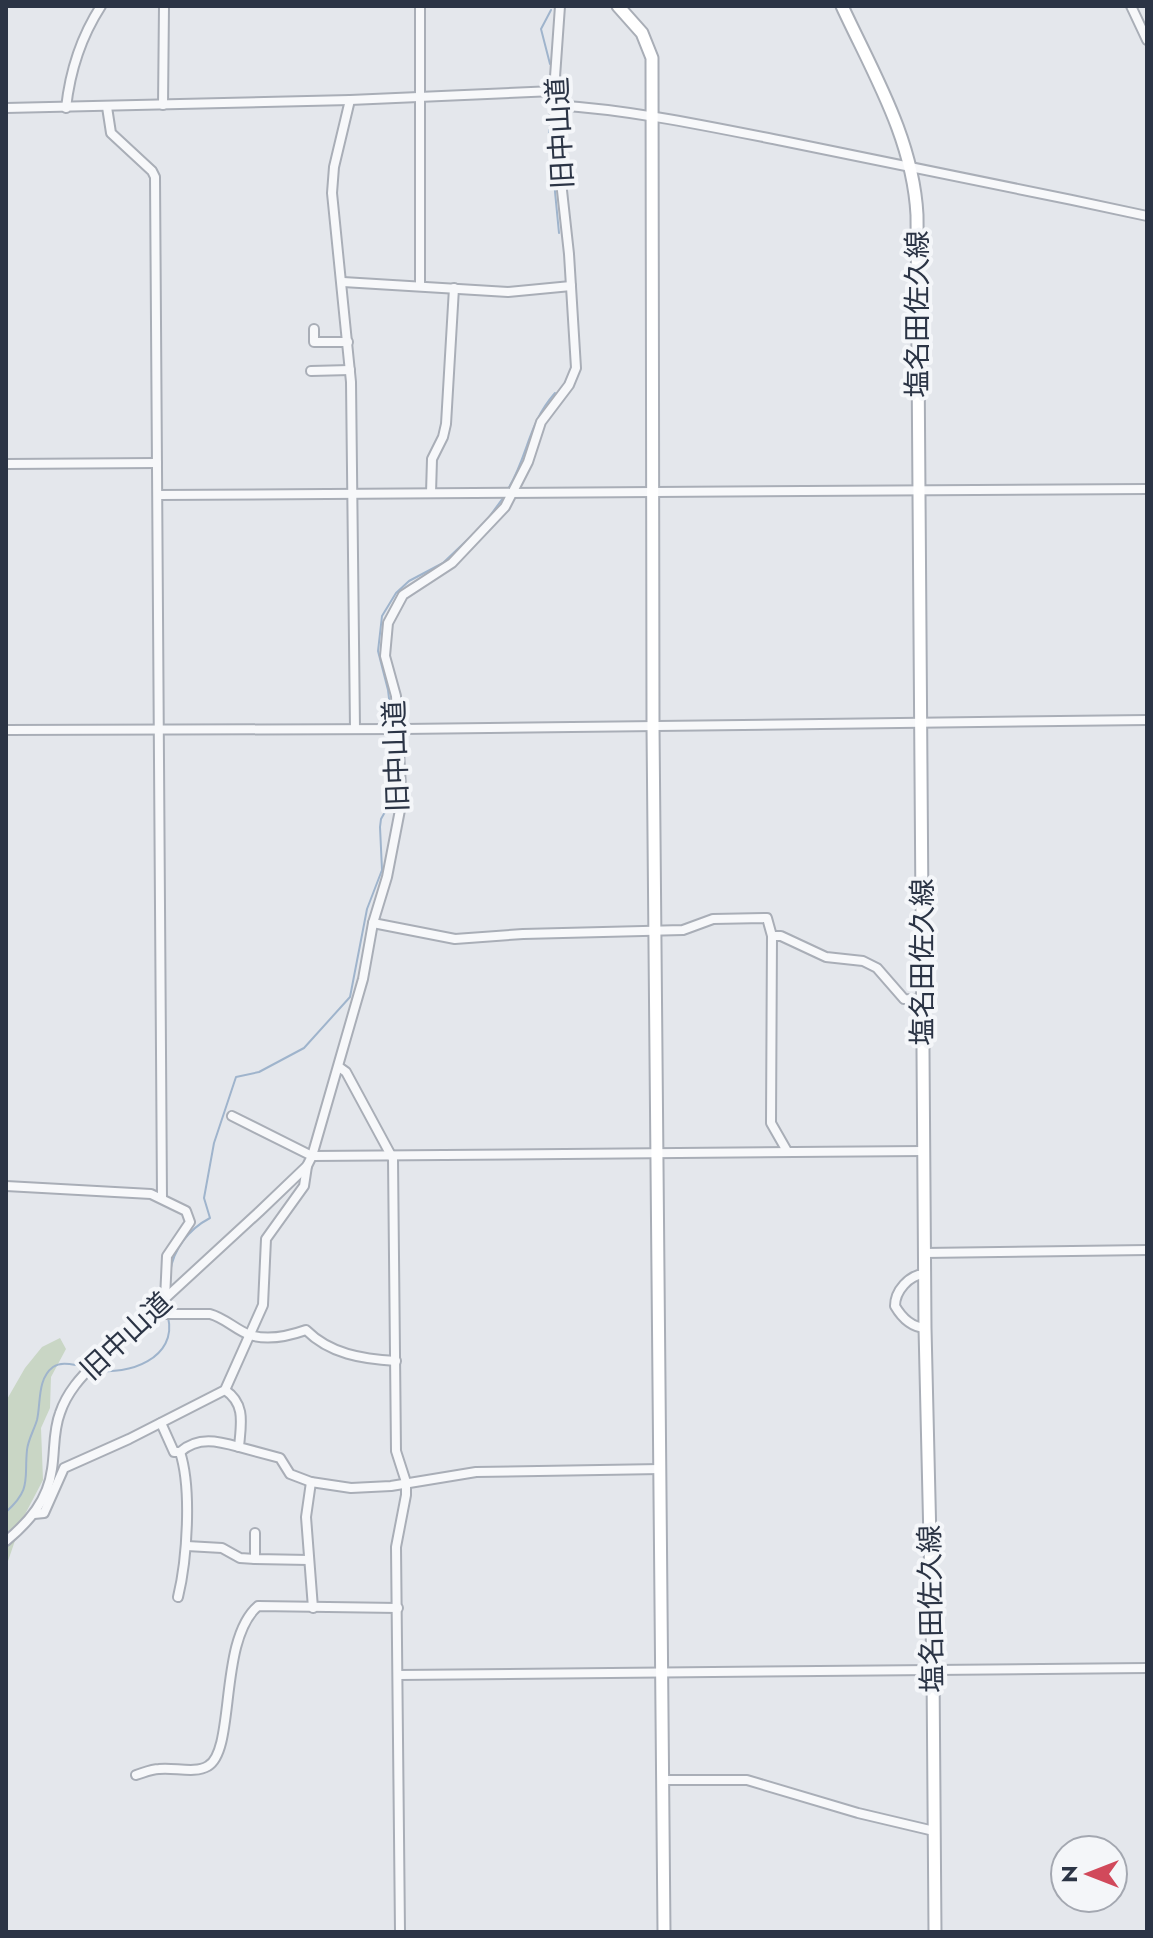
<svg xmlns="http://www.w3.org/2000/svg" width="1153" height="1938" font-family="Jost,'Noto Sans JP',sans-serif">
<rect width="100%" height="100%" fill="#e4e7ec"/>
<path fill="#c9d6c5" d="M 60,1338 L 66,1349 L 51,1377 L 50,1408 L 41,1428 L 43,1480 L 22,1520 L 6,1567 L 6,1401 L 25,1368 L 42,1347 Z"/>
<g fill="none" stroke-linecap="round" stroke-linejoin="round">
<g stroke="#9fb4cc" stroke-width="2">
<path d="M 550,64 L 541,29 L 551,10"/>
<path d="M 549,130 L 559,233"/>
<path d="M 508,489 C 529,454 527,425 555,393"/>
<path d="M 391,715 L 388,690 L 378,651 L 382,616 L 396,593 L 409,581 L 443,563 L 484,524 L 503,498"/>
<path d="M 170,1273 C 173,1249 189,1229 210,1218 L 204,1198 L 214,1143 L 236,1077 L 259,1072 L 304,1048 L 350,997 L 367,909 L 382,870 L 380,827 L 381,819 L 394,796 L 391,744"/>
<path d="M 167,1303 L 167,1310"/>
<path d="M 95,1370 C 128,1376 178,1358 168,1317"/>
<path d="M 6,1512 C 32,1489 24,1479 27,1450 C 28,1440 34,1430 37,1420 C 41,1403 37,1379 53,1367 C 62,1361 73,1365 83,1366"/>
</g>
<g stroke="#a9aeb7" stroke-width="12">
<g id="street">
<path d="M 1131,6 L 1147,40"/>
<path d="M 350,100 L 334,167 L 332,193 L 351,382 L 355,729"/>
<path d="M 163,105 L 164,6"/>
<path d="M 555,105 C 632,110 707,126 783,141 C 905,165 1026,190 1147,216"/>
<path d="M 107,107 L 111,133 L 152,171 L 155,177 L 162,1198"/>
<path d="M 6,108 L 350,100 L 554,91"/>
<path d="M 66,108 C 70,71 81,37 101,6"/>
<path d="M 343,282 L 508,292 L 571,286"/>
<path d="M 420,285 L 420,6"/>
<path d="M 314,329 L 314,342 L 348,342"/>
<path d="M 311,371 L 350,370"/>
<path d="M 6,464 L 157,463"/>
<path d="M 431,493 L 432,459 L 443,437 L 446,424 L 454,288"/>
<path d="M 158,495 L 1147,489"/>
<path d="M 6,730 L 403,729 L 1147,720"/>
<path d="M 373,923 L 455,939 L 523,934 L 683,930 L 713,919 L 767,918 L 772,936 L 781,936 L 826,957 L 863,961 L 877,968 L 904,999 L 922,1000"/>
<path d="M 772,936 L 771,1123 L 787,1151"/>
<path d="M 339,1067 L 346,1072 L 393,1159 L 396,1451 L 406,1482 L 406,1495 L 396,1547 L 400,1932"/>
<path d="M 232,1116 L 312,1156 L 923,1151"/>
<path d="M 6,1186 L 151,1194 L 186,1211 L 190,1222 L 167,1256 L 165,1299"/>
<path d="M 924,1253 L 1147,1250"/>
<path d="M 924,1274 C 909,1275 895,1291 895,1306 C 902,1318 911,1327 925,1328"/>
<path d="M 150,1314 L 210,1314 C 225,1318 236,1330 250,1335 C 269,1341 289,1336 306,1330 C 330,1354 362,1359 396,1361"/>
<path d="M 225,1390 C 246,1404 241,1424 239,1447 L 280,1458 L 290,1474 L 311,1482 L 351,1488 L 391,1486 L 476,1472 L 661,1469"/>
<path d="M 161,1423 L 174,1452 L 180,1452 C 192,1489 187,1560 178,1597"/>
<path d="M 180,1452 C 198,1436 218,1441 239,1447"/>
<path d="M 311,1482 L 306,1517 L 313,1608"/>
<path d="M 34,1514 L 44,1513 L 64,1468 L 129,1439 L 225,1390 L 263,1305 L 266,1239 L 304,1186 L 307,1166"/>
<path d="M 255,1533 L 255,1559 L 309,1560"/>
<path d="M 6,1541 C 29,1522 48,1500 52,1469 C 55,1450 53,1431 60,1413 C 67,1392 81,1377 96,1362 L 260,1211 L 307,1166 L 312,1156 L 363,979 L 373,923 L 387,877 L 400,810 L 401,787 L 396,696 L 385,656 L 388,623 L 403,595 L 452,563 L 505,507 L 528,462 L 541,422 L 569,385 L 576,368 L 569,254 L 555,127 L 554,91 L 560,6"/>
<path d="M 187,1546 L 222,1548 L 240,1558 L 255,1559"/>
<path d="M 398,1675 L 1147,1668"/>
<path d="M 136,1775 C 143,1773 151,1769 159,1769 C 174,1767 195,1774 208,1766 C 236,1750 218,1640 258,1606 L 398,1608"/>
<path d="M 663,1780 L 747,1780 L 858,1813 L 934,1831"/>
</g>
</g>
<g stroke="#a9aeb7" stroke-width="15">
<g id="secondary">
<path d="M 618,6 L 642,33 L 652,58 L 653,726 L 664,1932"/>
<path d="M 842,6 C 873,73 913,139 917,215 L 925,1328 L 933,1669 L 935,1932"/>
</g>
</g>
<use href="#street" stroke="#f7f8fa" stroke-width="8"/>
<use href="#secondary" stroke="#fff" stroke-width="11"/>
</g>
<g text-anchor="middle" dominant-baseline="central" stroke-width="8" stroke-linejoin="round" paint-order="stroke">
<g font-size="28" fill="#2b3445" stroke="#f4f6f9">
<text transform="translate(560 133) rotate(-93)">旧中山道</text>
<text transform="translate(917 314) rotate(-90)">塩名田佐久線</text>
<text transform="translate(396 756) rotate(-92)">旧中山道</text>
<text transform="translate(922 962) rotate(-90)">塩名田佐久線</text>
<text transform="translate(126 1336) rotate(-43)">旧中山道</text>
<text transform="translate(931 1609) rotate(-91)">塩名田佐久線</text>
</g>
</g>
<rect width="1153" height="1938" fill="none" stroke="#2b3445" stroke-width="16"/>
<g transform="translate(1089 1874) rotate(270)"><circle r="38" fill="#f4f6f9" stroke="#a4a8b1" stroke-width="2"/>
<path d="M0-6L14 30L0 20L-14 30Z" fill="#d1495b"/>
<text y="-12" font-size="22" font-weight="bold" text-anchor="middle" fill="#2b3445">N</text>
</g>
</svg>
